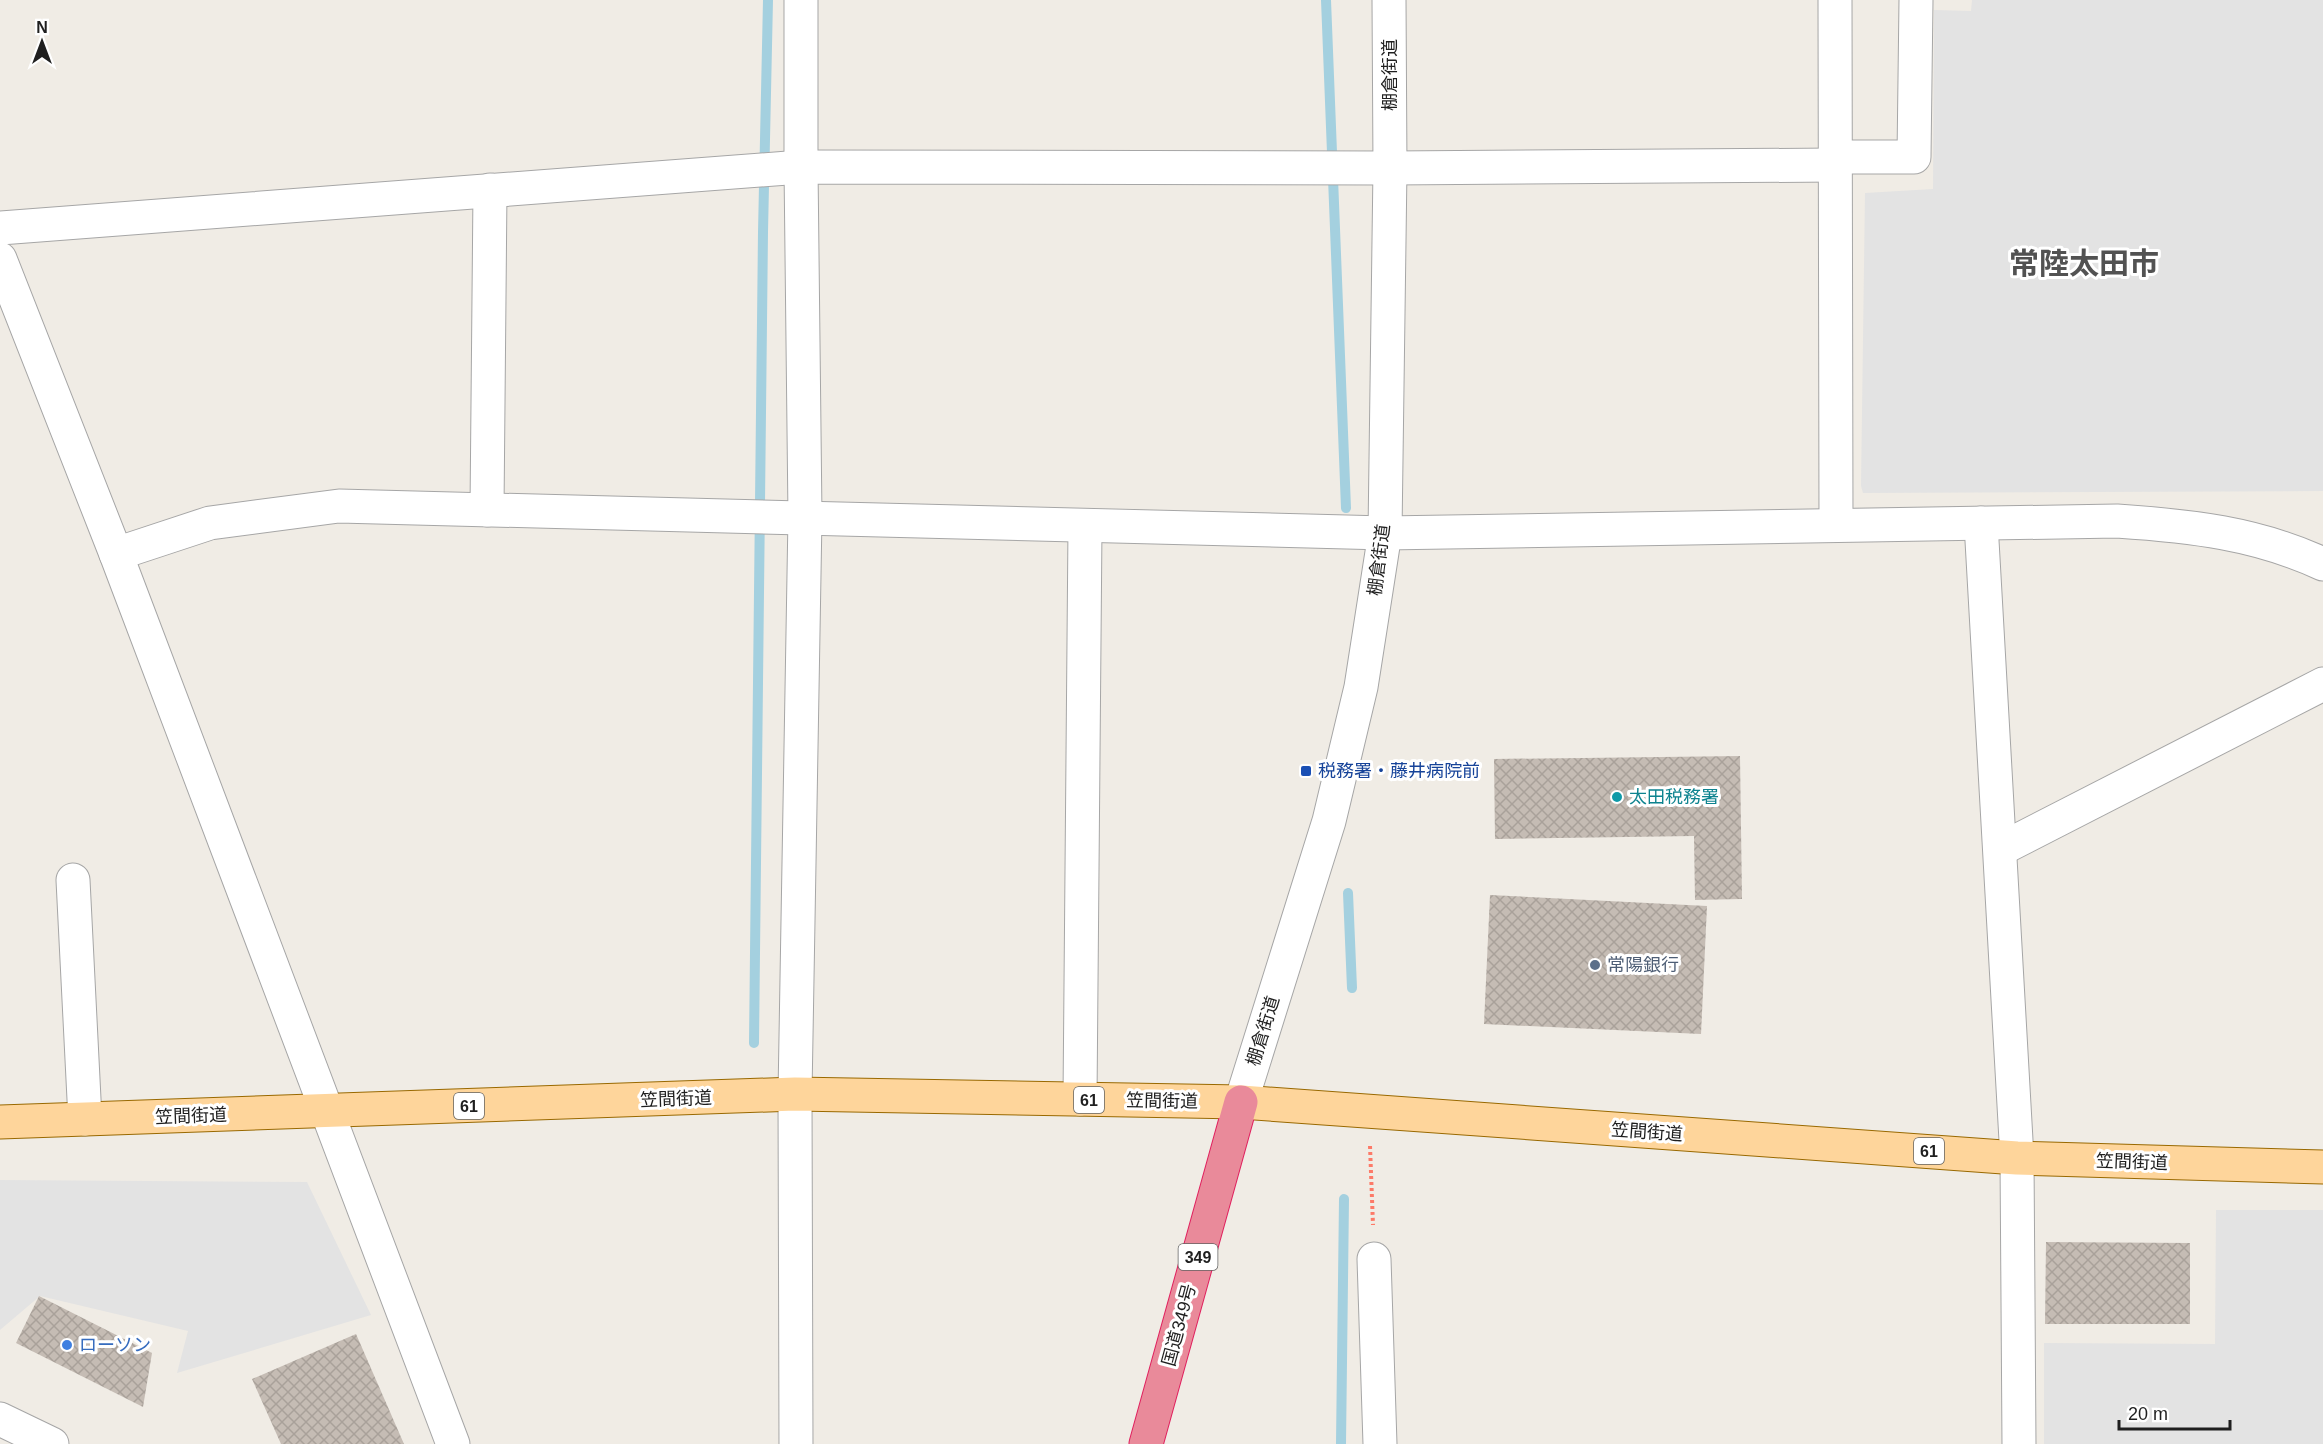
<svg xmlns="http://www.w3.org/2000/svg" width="2323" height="1444" font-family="Arial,'Noto Sans JP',sans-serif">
<defs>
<pattern id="building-cross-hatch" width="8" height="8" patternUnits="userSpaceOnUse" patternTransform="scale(1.5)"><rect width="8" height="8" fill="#c5bcb4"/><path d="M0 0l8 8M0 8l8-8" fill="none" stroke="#a9a19a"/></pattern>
</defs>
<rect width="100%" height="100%" fill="#f0ece5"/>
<g fill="#e3e3e3">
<path d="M 1972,0 L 2323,0 L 2323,491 L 1863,493 L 1861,486 L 1865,193 L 1933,189 L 1934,10 L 1971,11 Z"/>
<path d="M 0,1180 L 307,1182 L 371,1315 L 177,1373 L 188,1331 L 40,1296 L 0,1330 Z"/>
<path d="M 2216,1210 L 2323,1210 L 2323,1444 L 2044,1444 L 2044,1343 L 2215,1344 Z"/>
</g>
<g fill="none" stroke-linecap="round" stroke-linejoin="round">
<g stroke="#a4d0df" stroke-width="10">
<path d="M 1326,0 L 1346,508"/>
<path d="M 1348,893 L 1352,988"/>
<path d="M 754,1043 L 763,232 L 768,0"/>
<path d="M 1341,1444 L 1344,1199"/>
</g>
</g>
<g fill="url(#building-cross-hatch)">
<path d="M 1740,756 L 1742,899 L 1695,900 L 1694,836 L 1495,839 L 1494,759 Z"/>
<path d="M 1490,895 L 1707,906 L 1701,1034 L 1484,1024 Z"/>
<path d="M 2046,1242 L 2190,1243 L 2190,1324 L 2045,1324 Z"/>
<path d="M 39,1296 L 152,1353 L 143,1407 L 16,1343 Z"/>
<path d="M 356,1334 L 404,1444 L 281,1444 L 252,1379 Z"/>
</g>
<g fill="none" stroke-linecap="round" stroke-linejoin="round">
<g stroke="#a6a6a6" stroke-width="35">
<g id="minor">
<path d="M 1835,0 L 1836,525"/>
<path d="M 1835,157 L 1914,157 L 1916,0"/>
<path d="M 0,228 L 801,167 L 1390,168 L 1835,165"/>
<path d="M 0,259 L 116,554 L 453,1444"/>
<path d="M 487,510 L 490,190"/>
<path d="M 1981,523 L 2017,1158 L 2019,1444"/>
<path d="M 116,554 L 210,523 L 339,506 L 1385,533 L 2117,521 C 2191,526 2256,533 2323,564"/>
<path d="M 2001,849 L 2323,684"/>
<path d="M 73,880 L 85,1119"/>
<path d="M 1080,1099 L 1085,527"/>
<path d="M 1241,1102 L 1329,821 L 1361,687 L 1385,533 L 1390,168 L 1389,0"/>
<path d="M 1374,1259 L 1380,1444"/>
<path d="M 0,1419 L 52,1444"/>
<path d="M 796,1444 L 795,1094 L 805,517 L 801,167 L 801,0"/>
</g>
</g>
<g stroke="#996900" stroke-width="35">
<path id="major" d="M 0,1122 L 795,1094 L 1241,1102 L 2017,1158 L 2323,1167"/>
</g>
<g stroke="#e0205e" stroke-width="35">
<path id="highway" d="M 1146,1444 L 1241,1102"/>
</g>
<path stroke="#fd7a68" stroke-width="4" stroke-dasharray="3 3" stroke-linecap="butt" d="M 1370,1146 L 1373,1225"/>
<use href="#minor" stroke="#fff" stroke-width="33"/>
<use href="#major" stroke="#fed59b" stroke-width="33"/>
<use href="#highway" stroke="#e98a9a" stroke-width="33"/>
</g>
<rect fill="#1a4fb4" stroke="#fff" stroke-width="2" x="1300" y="765" width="12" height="12" rx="3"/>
<circle fill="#0f9aa8" stroke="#fff" stroke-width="2" cx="1617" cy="797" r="6"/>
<circle fill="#5c6f8a" stroke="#fff" stroke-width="2" cx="1595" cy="965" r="6"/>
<circle fill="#3f7fe0" stroke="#fff" stroke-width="2" cx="67" cy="1345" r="6"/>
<g text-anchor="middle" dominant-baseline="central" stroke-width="6" stroke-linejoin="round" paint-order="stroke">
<g fill="#fff" stroke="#626262" stroke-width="1.5">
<rect x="1074" y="1087" width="30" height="26" rx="4.5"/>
<rect x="454" y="1093" width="30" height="26" rx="4.5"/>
<rect x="1914" y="1138" width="30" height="26" rx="4.5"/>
<rect x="1178.5" y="1244" width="39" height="26" rx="4.5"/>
</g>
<g font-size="16" font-weight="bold" fill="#1f1f1f">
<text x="1089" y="1100">61</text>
<text x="469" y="1106">61</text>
<text x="1929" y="1151">61</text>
<text x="1198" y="1257">349</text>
</g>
<g font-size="18" fill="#1f1f1f" stroke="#fff">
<text transform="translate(1390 75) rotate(-90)">棚倉街道</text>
<text transform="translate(1379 560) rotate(-83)">棚倉街道</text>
<text transform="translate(1263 1031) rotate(-73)">棚倉街道</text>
<text transform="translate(676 1099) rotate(-2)">笠間街道</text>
<text transform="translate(1162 1101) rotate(1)">笠間街道</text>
<text transform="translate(191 1116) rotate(-2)">笠間街道</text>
<text transform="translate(1647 1132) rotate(4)">笠間街道</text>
<text transform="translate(2132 1162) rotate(2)">笠間街道</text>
<text transform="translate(1179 1325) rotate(-75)">国道349号</text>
</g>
<g font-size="18" fill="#164399" stroke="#fff" text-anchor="start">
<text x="1318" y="771">税務署・藤井病院前</text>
</g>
<g font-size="18" fill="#0d838f" stroke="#fff" text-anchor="start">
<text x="1629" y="797">太田税務署</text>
</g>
<g font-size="18" fill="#4e5e75" stroke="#fff" text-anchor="start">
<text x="1607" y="965">常陽銀行</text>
</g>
<g font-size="18" fill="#366cbe" stroke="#fff" text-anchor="start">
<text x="79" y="1345">ローソン</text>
</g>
<g font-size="30" font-weight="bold" fill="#525252" stroke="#fff">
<text x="2084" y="263">常陸太田市</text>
</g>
</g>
<g transform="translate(42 42)" stroke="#ffffff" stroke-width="4.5" paint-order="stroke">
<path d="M0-4.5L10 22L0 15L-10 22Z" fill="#1f1f1f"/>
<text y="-9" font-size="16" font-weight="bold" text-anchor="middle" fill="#1f1f1f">N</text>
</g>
<path d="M2119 1420v9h111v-9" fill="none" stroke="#1f1f1f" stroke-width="3"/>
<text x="2128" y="1420" font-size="18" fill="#1f1f1f" stroke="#ffffff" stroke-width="4.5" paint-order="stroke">20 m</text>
</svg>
